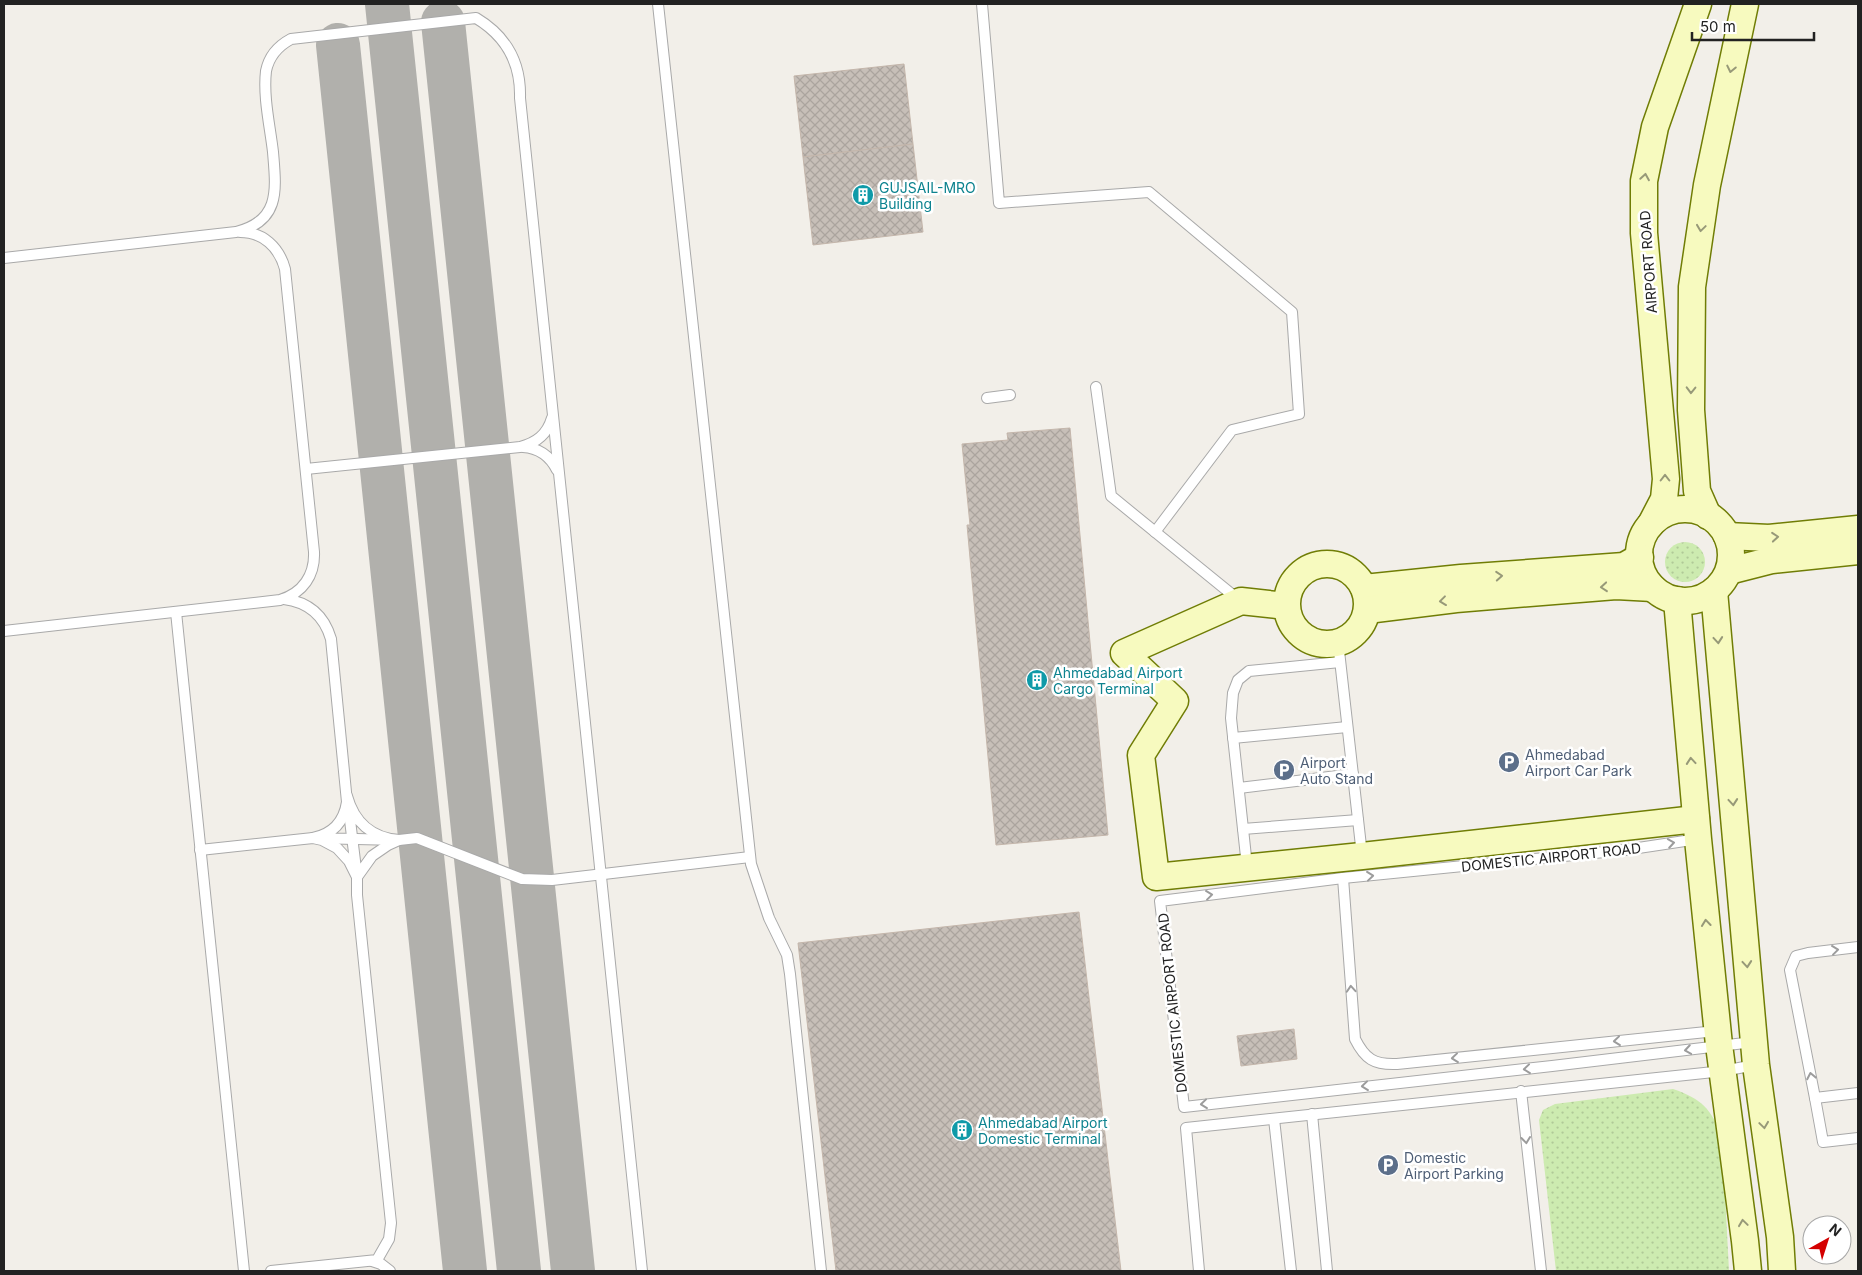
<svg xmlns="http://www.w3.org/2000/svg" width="1862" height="1275" font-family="Inter,sans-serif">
<defs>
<pattern id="garden-dots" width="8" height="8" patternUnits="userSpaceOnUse" patternTransform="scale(1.25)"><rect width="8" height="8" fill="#cdebb0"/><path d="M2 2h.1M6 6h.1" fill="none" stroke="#b0c997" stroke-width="1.8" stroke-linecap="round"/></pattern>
<pattern id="building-cross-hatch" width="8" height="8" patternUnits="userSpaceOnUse" patternTransform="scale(1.25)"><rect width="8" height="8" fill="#c7bfb8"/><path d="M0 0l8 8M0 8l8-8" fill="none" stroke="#aba49e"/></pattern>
</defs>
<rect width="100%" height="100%" fill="#f2efe9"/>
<g fill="url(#garden-dots)">
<circle cx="1685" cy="562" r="20"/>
<path d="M 1673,1089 C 1702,1099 1710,1108 1722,1136 L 1729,1271 L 1556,1271 L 1539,1120 L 1543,1110 L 1555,1104 Z"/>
</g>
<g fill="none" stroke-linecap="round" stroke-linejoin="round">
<g stroke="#b1b0ac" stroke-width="44">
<path d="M 387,4 L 519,1271"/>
<path d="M 443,22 L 573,1271"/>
<path d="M 338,45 L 465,1271"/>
</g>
</g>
<g fill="url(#building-cross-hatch)" stroke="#c4b6ab">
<path d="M 904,64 L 913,144 L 803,157 L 794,76 Z"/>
<path d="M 913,144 L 923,232 L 813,245 L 803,157 Z"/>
<path d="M 1070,428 L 1108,835 L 996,845 L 967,525 L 970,525 L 962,444 L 1008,440 L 1007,433 Z"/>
<path d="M 1079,912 L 1121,1271 L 836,1271 L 798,943 Z"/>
<path d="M 1294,1029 L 1297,1059 L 1241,1066 L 1237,1036 Z"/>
</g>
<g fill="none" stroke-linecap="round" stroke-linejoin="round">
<g stroke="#a9a9a9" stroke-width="12">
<g id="lane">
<path d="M 658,4 L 751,864 L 769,918 L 787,955 L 790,974 L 821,1271"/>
<path d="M 982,4 L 999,203 L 1149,192 L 1292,312 L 1299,414 L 1232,430 L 1155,532"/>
<path d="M 4,258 L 236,232 C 281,221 276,189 273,152 C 270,126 263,97 266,71 C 269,56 278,46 291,39 L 476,18 C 506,36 521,63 520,98 L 642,1271"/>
<path d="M 1096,387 L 1111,496 L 1240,601"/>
<path d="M 987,398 L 1010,395"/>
<path d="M 523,447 C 539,448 550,456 557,470"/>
<path d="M 306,469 L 520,447 C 536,443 547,435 552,418"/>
<path d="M 284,599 C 308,602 324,615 331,639 L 347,802 C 344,822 333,834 313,838 L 399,840 L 417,838 L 522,879 L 552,880 L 750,857"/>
<path d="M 176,612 L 244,1271"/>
<path d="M 4,631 L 280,600 C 303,593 315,575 314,552 L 285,269 C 279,247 263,232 240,232"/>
<path d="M 1338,642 L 1362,855"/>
<path d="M 1233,738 L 1347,727"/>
<path d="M 1239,788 L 1353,774"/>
<path d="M 347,796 C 354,822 372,838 399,840 L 388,845 L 372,856 L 357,877 Z"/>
<path d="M 1243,829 L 1358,820"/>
<path d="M 1698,839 L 1625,850 L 1343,878 L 1160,901 L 1184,1107 L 1552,1066 L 1753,1042"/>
<path d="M 200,850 L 313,838 L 322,840 L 337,848 L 349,861 L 357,877 L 357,895 L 391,1223 L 389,1239 L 377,1260 L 271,1271"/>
<path d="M 1247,866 L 1231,718 L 1233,693 L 1238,680 L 1249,671 L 1340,662"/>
<path d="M 1343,878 L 1355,1039 C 1365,1059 1374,1065 1397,1064 L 1716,1031"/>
<path d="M 1858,947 L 1808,953 L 1796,956 L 1790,970 L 1815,1098 L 1858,1093"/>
<path d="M 1521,1091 L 1541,1271"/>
<path d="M 1815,1098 L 1823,1142 L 1858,1138"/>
<path d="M 1312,1114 L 1327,1271"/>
<path d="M 1274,1119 L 1291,1271"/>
<path d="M 372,1261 L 381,1264 L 390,1271"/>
<path d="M 1199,1271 L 1186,1128 L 1723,1071 L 1755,1065"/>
</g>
</g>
<g stroke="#707d05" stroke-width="29">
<g id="secondary">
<circle cx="1685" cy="555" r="46"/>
<path d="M 1708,516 L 1697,491 L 1691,410 L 1692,287 L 1707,185 L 1745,4"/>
<path d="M 1651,524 L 1664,499 L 1666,479 L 1644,233 L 1644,181 L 1655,127 L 1698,4"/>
<path d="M 1727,536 L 1769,538 L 1858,529"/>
<circle cx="1327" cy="604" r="40"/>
<path d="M 1729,571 L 1772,560 L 1858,551"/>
<path d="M 1364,588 L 1461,578 L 1624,566 L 1640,557"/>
<path d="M 1714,591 L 1756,1065 L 1780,1237 L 1782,1271"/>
<path d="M 1677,600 L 1698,839 L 1719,1045 L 1745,1241 L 1748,1271"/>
<path d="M 1286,606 L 1241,601 L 1124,653 L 1175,701 L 1141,755 L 1156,877 L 1362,856 L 1696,819"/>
<path d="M 1367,610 L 1456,599 L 1616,586 L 1653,588"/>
</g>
</g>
<use href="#lane" stroke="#fff" stroke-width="10"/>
<use href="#secondary" stroke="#f7fabf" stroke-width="26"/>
</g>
<defs><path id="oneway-chevron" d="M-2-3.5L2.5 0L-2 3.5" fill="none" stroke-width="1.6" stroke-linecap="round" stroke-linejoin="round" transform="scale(1.25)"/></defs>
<g stroke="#979978">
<use href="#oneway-chevron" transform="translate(1731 69) rotate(102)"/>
<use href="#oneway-chevron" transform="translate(1645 177) rotate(-81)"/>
<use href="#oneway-chevron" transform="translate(1701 228) rotate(98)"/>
<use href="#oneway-chevron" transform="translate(1691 390) rotate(91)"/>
<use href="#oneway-chevron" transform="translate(1665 478) rotate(-90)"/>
<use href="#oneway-chevron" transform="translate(1775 537) rotate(-5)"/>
<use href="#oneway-chevron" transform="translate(1499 576) rotate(-4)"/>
<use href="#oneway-chevron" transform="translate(1604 587) rotate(175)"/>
<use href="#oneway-chevron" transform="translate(1443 601) rotate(173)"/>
<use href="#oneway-chevron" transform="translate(1718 640) rotate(85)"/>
<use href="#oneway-chevron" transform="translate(1691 761) rotate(-95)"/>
<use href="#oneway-chevron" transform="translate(1733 802) rotate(85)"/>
<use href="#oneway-chevron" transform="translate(1706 923) rotate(-96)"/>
<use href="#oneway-chevron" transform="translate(1747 964) rotate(85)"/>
<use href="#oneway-chevron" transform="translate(1764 1125) rotate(82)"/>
<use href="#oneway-chevron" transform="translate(1743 1223) rotate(-98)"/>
</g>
<g stroke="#9c9c9c">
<use href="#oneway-chevron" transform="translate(1671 843) rotate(-9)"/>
<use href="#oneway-chevron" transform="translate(1370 876) rotate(-6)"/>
<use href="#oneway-chevron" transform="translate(1209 895) rotate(-7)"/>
<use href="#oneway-chevron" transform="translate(1835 950) rotate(-7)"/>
<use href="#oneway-chevron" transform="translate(1351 989) rotate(-94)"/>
<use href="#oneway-chevron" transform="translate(1617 1041) rotate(174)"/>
<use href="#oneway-chevron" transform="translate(1688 1050) rotate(171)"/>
<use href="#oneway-chevron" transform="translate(1455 1058) rotate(174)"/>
<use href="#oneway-chevron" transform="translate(1527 1069) rotate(174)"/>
<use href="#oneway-chevron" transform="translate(1811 1076) rotate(-101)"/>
<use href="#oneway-chevron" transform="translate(1365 1086) rotate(174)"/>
<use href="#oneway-chevron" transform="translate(1204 1104) rotate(174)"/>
<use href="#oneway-chevron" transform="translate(1526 1140) rotate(83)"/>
</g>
<defs>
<g id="building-disc" transform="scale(1.125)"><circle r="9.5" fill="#0f9aa8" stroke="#fff"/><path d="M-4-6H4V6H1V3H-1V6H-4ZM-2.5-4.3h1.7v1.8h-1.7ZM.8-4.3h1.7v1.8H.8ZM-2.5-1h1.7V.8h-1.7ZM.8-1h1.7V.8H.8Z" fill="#fff"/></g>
<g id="parking-disc" transform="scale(1.125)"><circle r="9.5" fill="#5c6f8a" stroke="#fff"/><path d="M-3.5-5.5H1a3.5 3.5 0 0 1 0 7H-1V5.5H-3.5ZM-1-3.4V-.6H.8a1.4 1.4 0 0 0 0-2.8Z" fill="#fff"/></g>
</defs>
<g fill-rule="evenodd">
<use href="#building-disc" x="863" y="195"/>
<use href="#building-disc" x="1037" y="680"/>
<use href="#parking-disc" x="1509" y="762"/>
<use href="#parking-disc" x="1284" y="770"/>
<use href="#building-disc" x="962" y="1130"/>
<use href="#parking-disc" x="1388" y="1165"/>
</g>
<g text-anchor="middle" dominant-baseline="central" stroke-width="5" stroke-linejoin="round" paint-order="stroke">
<g font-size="14" fill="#0d838f" stroke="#fff" text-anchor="start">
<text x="879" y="187">GUJSAIL-MRO<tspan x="879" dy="16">Building</tspan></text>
<text x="1053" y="672">Ahmedabad Airport<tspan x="1053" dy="16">Cargo Terminal</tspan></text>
<text x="978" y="1122">Ahmedabad Airport<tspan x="978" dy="16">Domestic Terminal</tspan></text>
</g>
<g font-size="14" fill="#222" stroke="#fff">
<text transform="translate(1648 262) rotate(-94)">AIRPORT ROAD</text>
<text transform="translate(1551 857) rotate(-6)">DOMESTIC AIRPORT ROAD</text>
<text transform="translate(1172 1003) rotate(-96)">DOMESTIC AIRPORT ROAD</text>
</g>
<g font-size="14" fill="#4e5e75" stroke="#fff" text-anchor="start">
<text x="1525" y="754">Ahmedabad<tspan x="1525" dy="16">Airport Car Park</tspan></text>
<text x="1300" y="762">Airport<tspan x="1300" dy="16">Auto Stand</tspan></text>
<text x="1404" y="1157">Domestic<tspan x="1404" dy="16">Airport Parking</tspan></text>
</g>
</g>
<rect width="1862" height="1275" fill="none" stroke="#222222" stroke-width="10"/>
<g transform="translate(1827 1240) rotate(39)"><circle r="24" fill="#ffffff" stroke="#a7a7a7"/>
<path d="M0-4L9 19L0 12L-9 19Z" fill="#d40000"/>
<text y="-8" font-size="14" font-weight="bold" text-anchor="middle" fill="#222222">N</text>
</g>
<path d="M1692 32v8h122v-8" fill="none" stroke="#222222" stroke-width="2.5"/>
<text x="1700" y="32" font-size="15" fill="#222222" stroke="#ffffff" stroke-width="4" paint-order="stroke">50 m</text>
</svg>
